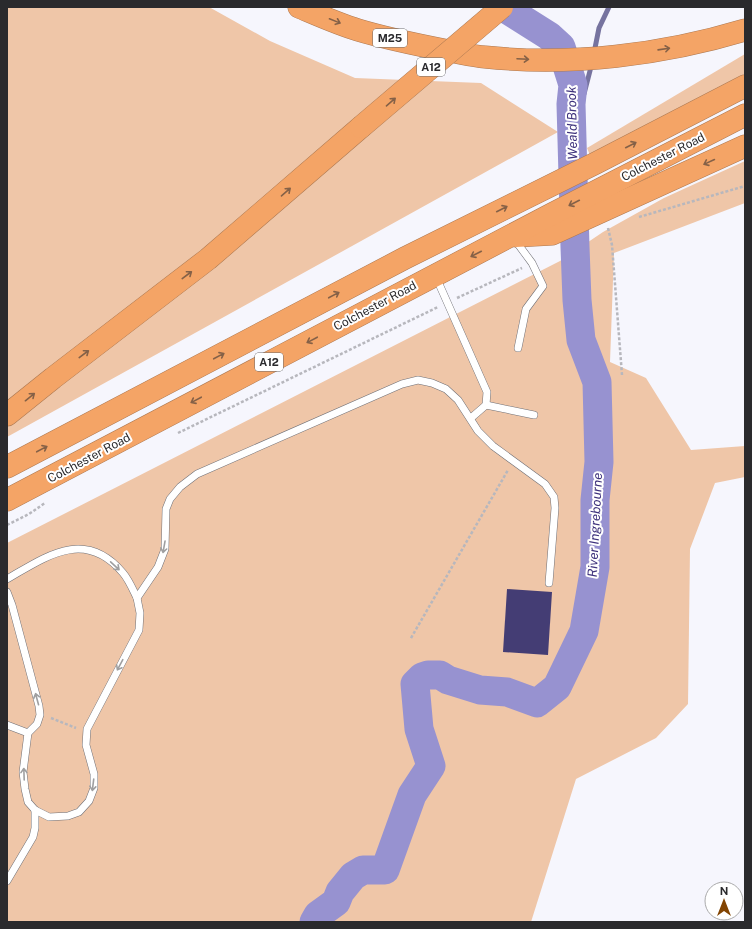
<svg xmlns="http://www.w3.org/2000/svg" width="752" height="929" font-family="'Public Sans',sans-serif">
<rect width="100%" height="100%" fill="#f6f6fd"/>
<g fill="#efc6a8">
<path d="M 7,7 L 209,7 L 270,41 L 355,78 L 481,83 L 558,132 L 7,437 Z"/>
<path d="M 745,54 L 745,77 L 590,155 L 587,148 Z"/>
<path d="M 745,161 L 745,203 L 614,253 L 610,362 L 646,378 L 691,450 L 745,446 L 745,477 L 715,483 L 690,549 L 688,704 L 656,738 L 576,779 L 531,922 L 7,922 L 7,543 L 560,261 L 603,232 L 664,198 Z"/>
</g>
<g fill="none" stroke-linecap="round" stroke-linejoin="round">
<g stroke="#76739f" stroke-width="5">
<path d="M 594,53 L 599,28 L 609,7"/>
<path d="M 571,104 L 584,94 L 592,63"/>
</g>
<path stroke="#9792d0" stroke-width="29" d="M 314,922 L 318,915 L 336,902 L 340,892 L 353,876 L 363,870 L 385,870 L 412,795 L 431,766 L 419,729 L 415,684 L 422,677 L 428,675 L 440,675 L 448,680 L 480,690 L 507,692 L 537,703 L 557,687 L 584,631 L 595,567 L 595,500 L 599,462 L 597,382 L 581,340 L 577,300 L 575,247 L 571,104 L 573,85 L 561,47 L 549,36 L 503,7"/>
</g>
<path fill="#443d74" d="M 507,589 L 552,592 L 548,655 L 503,652 Z"/>
<g fill="none" stroke-linecap="round" stroke-linejoin="round">
<g stroke="#707076" stroke-width="8">
<g id="lane">
<path d="M 515,240 L 532,263 L 543,286 L 526,309 L 518,348"/>
<path d="M 436,277 L 487,392 L 486,405 L 471,418"/>
<path d="M 486,405 L 534,415"/>
<path d="M 7,579 C 47,556 85,528 123,573 C 129,580 133,590 137,598"/>
<path d="M 7,592 L 12,605 L 39,706 L 40,715 L 37,724 L 28,733 L 23,772 L 25,789 L 28,802 L 35,810 L 49,817 L 68,816 L 79,812 L 89,801 L 94,788 L 94,774 L 86,745 L 87,729 L 139,630 L 140,613 L 137,598 L 158,567 L 165,549 L 166,509 L 170,499 L 180,487 L 197,474 L 402,384 L 418,380 L 432,383 L 446,389 L 458,400 L 478,431 L 493,446 L 545,484 L 554,497 L 555,508 L 549,583"/>
<path d="M 7,725 L 28,733"/>
<path d="M 7,881 L 33,837 L 35,828 L 35,810"/>
</g>
</g>
<g stroke="#ad7952" stroke-width="23">
<g id="highway">
<path d="M 299,7 C 318,15 338,24 358,30 C 388,39 418,45 449,51 C 461,53 473,56 485,57 C 571,66 662,55 745,30"/>
<path d="M 516,236 L 552,234 L 745,146"/>
<path d="M 7,415 L 53,378 L 208,259 L 361,127"/>
<path d="M 7,467 L 405,258 L 596,163 L 745,86"/>
<path d="M 7,500 L 552,214 L 745,115"/>
</g>
</g>
<g stroke="#b7b7bd" stroke-width="2.5" stroke-dasharray="3 2" stroke-linecap="butt">
<path d="M 639,217 L 745,186"/>
<path d="M 608,228 L 612,245 L 622,375"/>
<path d="M 457,298 L 522,268"/>
<path d="M 178,433 L 438,307"/>
<path d="M 7,525 L 29,514 L 45,503"/>
<path d="M 411,638 L 508,470"/>
<path d="M 51,718 L 76,728"/>
</g>
<use href="#lane" stroke="#fff" stroke-width="7"/>
<use href="#highway" stroke="#f4a466" stroke-width="22"/>
<g stroke="#ad7952" stroke-width="23" stroke-linecap="butt">
<path id="highway-bridge" d="M 361,127 L 502,7"/>
</g>
<use href="#highway-bridge" stroke="#f4a466" stroke-width="22"/>
</g>
<defs><path id="oneway-shaft" d="M-6 0H5M1.5-3L5.5 0L1.5 3" fill="none" stroke-width="1.6" stroke-linecap="round" stroke-linejoin="round"/></defs>
<g stroke="#856147">
<use href="#oneway-shaft" transform="translate(335 21) rotate(22)"/>
<use href="#oneway-shaft" transform="translate(664 49) rotate(-8)"/>
<use href="#oneway-shaft" transform="translate(523 59) rotate(3)"/>
<use href="#oneway-shaft" transform="translate(391 102) rotate(-41)"/>
<use href="#oneway-shaft" transform="translate(631 145) rotate(-27)"/>
<use href="#oneway-shaft" transform="translate(709 162) rotate(155)"/>
<use href="#oneway-shaft" transform="translate(286 192) rotate(-41)"/>
<use href="#oneway-shaft" transform="translate(574 203) rotate(153)"/>
<use href="#oneway-shaft" transform="translate(502 209) rotate(-27)"/>
<use href="#oneway-shaft" transform="translate(476 254) rotate(153)"/>
<use href="#oneway-shaft" transform="translate(187 275) rotate(-37)"/>
<use href="#oneway-shaft" transform="translate(334 295) rotate(-28)"/>
<use href="#oneway-shaft" transform="translate(312 340) rotate(152)"/>
<use href="#oneway-shaft" transform="translate(84 354) rotate(-37)"/>
<use href="#oneway-shaft" transform="translate(219 356) rotate(-28)"/>
<use href="#oneway-shaft" transform="translate(30 397) rotate(-39)"/>
<use href="#oneway-shaft" transform="translate(196 400) rotate(152)"/>
<use href="#oneway-shaft" transform="translate(42 449) rotate(-28)"/>
</g>
<g stroke="#9f9fa0">
<use href="#oneway-shaft" transform="translate(164 547) rotate(100)"/>
<use href="#oneway-shaft" transform="translate(115 566) rotate(43)"/>
<use href="#oneway-shaft" transform="translate(120 665) rotate(118)"/>
<use href="#oneway-shaft" transform="translate(37 699) rotate(-105)"/>
<use href="#oneway-shaft" transform="translate(24 774) rotate(-92)"/>
<use href="#oneway-shaft" transform="translate(93 785) rotate(97)"/>
</g>
<g text-anchor="middle" dominant-baseline="central" stroke-width="4" stroke-linejoin="round" paint-order="stroke">
<g fill="#fff" stroke="#6a6a6c" stroke-width="1">
<rect x="373" y="29" width="34" height="18" rx="3"/>
<rect x="417" y="58" width="28" height="18" rx="3"/>
<rect x="255" y="353" width="28" height="18" rx="3"/>
</g>
<g font-size="11" font-weight="bold" fill="#2a2a2d">
<text x="390" y="38">M25</text>
<text x="431" y="67">A12</text>
<text x="269" y="362">A12</text>
</g>
<g font-size="12" fill="#2a2a2d" stroke="#fff">
<text transform="translate(663 157) rotate(-27)">Colchester Road</text>
<text transform="translate(375 306) rotate(-28)">Colchester Road</text>
<text transform="translate(89 458) rotate(-28)">Colchester Road</text>
</g>
<g font-size="13" font-style="italic" fill="#3f337d" stroke="#fff">
<text transform="translate(572 123) rotate(-91)">Weald Brook</text>
<text transform="translate(595 525) rotate(-87)">River Ingrebourne</text>
</g>
</g>
<rect width="752" height="929" fill="none" stroke="#2a2a2d" stroke-width="16"/>
<g transform="translate(724 901)"><circle r="19" fill="#ffffff" stroke="#aaaaab"/>
<path d="M0-3L7 15L0 10L-7 15Z" fill="#824402"/>
<text y="-6" font-size="11" font-weight="bold" text-anchor="middle" fill="#2a2a2d">N</text>
</g>
</svg>
